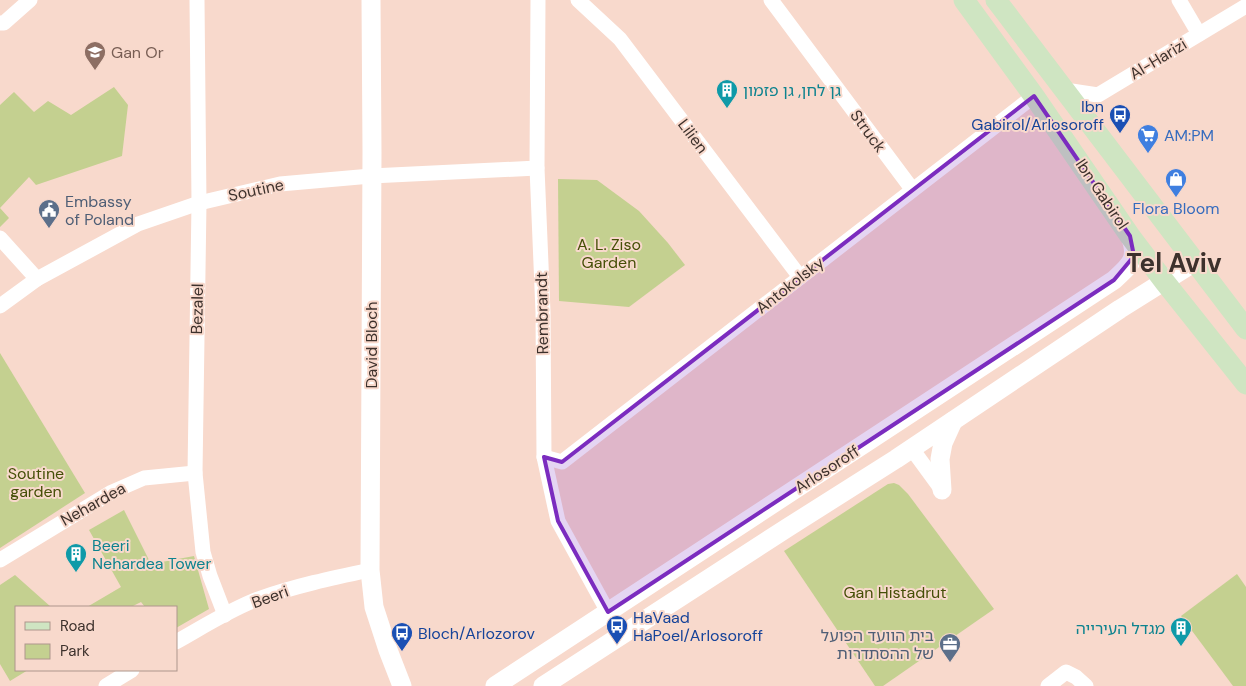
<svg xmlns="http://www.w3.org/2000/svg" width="1246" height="686" font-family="'DM Sans','Noto Sans Hebrew',sans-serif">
<rect width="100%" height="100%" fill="#f8d9cc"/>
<g fill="#c4d090">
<path d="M 114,87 L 128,105 L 122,156 L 36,185 L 29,177 L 0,208 L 9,218 L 0,227 L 0,105 L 14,92 L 34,112 L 48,101 L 71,115 Z"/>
<path d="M 558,179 L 597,180 L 639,211 L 668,243 L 685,265 L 629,307 L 559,301 Z"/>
<path d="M 0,353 L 85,493 L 0,548 Z"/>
<path d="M 894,483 L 899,485 L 908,494 L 994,609 L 883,686 L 875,686 L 784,551 L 888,484 Z"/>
<path d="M 124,510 L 151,564 L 194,556 L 209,609 L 176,628 L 176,607 L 145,607 L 141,602 L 131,607 L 87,607 L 121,587 L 89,530 Z"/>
<path d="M 1237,574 L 1246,587 L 1246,686 L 1233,686 L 1181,616 Z"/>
<path d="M 15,575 L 51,607 L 16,607 L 16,670 L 28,670 L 10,681 L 0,664 L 0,585 Z"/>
</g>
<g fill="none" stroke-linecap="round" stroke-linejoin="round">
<g stroke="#fff" stroke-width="15">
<path d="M 197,0 L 199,203 L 195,473 L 203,552 L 210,576 L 225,615"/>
<path d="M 538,0 L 537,168 L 543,312 L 544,457 L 558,521 L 608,612"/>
<path d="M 578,0 L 620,39 L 800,277"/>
<path d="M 771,0 L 912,189"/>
<path d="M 1179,0 L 1199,34"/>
<path d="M 0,23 L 4,23 L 30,0"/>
<path d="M 1065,90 L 1098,95 L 1246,6"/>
<path d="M 0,238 L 37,279"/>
<path d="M 0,306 L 37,279 L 138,224 L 199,203 L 280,184 L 371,176 L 537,168"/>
<path d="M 912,449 L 942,490"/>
<path d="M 544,457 L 562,462 L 1034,96"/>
<path d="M 0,560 L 112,492 L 144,478 L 195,473"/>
<path d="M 176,642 C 203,627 229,610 258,599 C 295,586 332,578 370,570"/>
<path d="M 106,686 L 132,670"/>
<path d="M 1048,686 L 1066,672 L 1076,677 L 1086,686"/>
</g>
<g stroke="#fff" stroke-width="19">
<path d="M 371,0 L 372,152 L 370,570 L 374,607 L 388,650 L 402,686"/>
<path d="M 942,490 L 940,459 L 943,443 L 953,421"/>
<path d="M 495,686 L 1114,280 C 1130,265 1139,259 1130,236"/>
<path d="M 543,686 L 787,528 L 896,459 L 1120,309 L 1195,262"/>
</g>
<g stroke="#cfe5c2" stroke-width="21">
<path d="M 964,0 L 1034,96 L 1130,236 L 1164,281 L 1246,384"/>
<path d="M 996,0 L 1246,329"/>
</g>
</g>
<path fill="#7b2cbf" fill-opacity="0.2" stroke="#7b2cbf" stroke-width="4" stroke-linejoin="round" d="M 1034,96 L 1130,236 L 1134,256 L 1114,280 L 608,612 L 558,521 L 544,457 L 562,462 Z"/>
<defs>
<g id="school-pin" transform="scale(1.125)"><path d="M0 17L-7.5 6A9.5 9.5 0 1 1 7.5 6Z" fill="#8d6e63" stroke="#f8d9cc"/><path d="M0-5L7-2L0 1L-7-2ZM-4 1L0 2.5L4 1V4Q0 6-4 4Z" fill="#fff"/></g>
<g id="building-pin" transform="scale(1.125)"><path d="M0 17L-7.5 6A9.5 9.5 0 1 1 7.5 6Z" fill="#0f9aa8" stroke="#f8d9cc"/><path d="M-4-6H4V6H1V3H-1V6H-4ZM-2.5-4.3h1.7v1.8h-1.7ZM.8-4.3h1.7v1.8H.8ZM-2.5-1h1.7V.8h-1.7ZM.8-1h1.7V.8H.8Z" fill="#fff"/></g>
<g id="bus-pin" transform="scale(1.125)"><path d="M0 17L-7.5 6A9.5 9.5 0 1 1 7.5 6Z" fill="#1a4fb4" stroke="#f8d9cc"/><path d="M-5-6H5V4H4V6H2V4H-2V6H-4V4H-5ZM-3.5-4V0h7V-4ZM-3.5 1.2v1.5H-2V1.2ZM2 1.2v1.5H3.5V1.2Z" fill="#fff"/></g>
<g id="supermarket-pin" transform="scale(1.125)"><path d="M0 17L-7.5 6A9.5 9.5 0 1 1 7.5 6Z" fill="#3f7fe0" stroke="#f8d9cc"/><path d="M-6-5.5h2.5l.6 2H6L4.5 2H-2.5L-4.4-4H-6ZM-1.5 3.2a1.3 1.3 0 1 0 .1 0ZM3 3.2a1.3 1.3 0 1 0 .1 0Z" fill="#fff"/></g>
<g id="shop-pin" transform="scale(1.125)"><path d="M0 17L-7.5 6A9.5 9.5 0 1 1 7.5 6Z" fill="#3f7fe0" stroke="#f8d9cc"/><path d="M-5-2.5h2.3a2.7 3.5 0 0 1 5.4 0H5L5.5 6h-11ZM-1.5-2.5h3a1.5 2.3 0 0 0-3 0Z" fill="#fff"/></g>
<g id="civic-pin" transform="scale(1.125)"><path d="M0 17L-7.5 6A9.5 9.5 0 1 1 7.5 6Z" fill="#5c6f8a" stroke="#f8d9cc"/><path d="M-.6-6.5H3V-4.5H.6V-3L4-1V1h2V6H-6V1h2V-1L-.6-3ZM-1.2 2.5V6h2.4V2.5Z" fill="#fff"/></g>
<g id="office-pin" transform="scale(1.125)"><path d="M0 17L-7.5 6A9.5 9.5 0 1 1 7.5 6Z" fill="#5c6f8a" stroke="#f8d9cc"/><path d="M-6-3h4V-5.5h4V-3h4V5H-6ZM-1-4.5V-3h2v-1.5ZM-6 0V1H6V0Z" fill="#fff"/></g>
</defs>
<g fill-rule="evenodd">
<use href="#school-pin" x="95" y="52"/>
<use href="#building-pin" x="727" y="90"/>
<use href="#bus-pin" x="1120" y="115"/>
<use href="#supermarket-pin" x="1148" y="135"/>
<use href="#shop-pin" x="1176" y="179"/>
<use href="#civic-pin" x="49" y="210"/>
<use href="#building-pin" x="76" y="554"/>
<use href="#bus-pin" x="617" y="626"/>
<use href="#building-pin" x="1181" y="628"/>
<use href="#bus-pin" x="402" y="633"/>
<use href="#office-pin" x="950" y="644"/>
</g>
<g text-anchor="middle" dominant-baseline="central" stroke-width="4" stroke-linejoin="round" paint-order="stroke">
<g font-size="16" fill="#785e54" stroke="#f8d9cc" text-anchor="start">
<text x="111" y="52">Gan Or</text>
</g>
<g font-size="16" fill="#3d312c" stroke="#f8d9cc">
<text transform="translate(1158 59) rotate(-31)">Al-Harizi</text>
<text transform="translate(868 131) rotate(54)">Struck</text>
<text transform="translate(693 136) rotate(53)">Lilien</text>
<text transform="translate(256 190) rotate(-12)">Soutine</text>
<text transform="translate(1102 194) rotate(56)">Ibn Gabirol</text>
<text transform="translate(790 285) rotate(-38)">Antokolsky</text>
<text transform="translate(197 309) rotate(-89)">Bezalel</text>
<text transform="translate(542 313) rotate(-91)">Rembrandt</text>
<text transform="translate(371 345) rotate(-90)">David Bloch</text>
<text transform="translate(827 469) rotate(-33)">Arlosoroff</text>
<text transform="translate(93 504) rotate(-29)">Nehardea</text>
<text transform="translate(270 597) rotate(-20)">Beeri</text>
</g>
<g font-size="16" fill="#0d838f" stroke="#f8d9cc" text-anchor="start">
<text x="743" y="90">גן לחן, גן פזמון</text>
<text x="92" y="545">Beeri<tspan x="92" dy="18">Nehardea Tower</tspan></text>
<text x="1165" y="628" text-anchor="end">מגדל העירייה</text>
</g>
<g font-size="16" fill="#164399" stroke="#f8d9cc" text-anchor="start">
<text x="1104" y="106" text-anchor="end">Ibn<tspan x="1104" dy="18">Gabirol/Arlosoroff</tspan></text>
<text x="633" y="617">HaVaad<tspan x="633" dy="18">HaPoel/Arlosoroff</tspan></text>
<text x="418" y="633">Bloch/Arlozorov</text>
</g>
<g font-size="16" fill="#366cbe" stroke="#f8d9cc" text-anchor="start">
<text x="1164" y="135">AM:PM</text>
<text x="1176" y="208" text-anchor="middle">Flora Bloom</text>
</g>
<g font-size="16" fill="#4e5e75" stroke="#f8d9cc" text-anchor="start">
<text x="65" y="201">Embassy<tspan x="65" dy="18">of Poland</tspan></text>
<text x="934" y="635" text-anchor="end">בית הוועד הפועל<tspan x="934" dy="18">של ההסתדרות</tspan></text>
</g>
<g font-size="16" fill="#454f07" stroke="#f8d9cc">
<text x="609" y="244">A. L. Ziso<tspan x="609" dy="18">Garden</tspan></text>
<text x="36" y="473">Soutine<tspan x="36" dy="18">garden</tspan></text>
<text x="895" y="592">Gan Histadrut</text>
</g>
<g font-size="26" font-weight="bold" fill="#3d312c" stroke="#f8d9cc">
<text x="1174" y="263">Tel Aviv</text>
</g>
</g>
<rect x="15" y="606" width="162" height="65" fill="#f8d9cc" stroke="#ad968c"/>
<rect x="25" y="622" width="25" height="8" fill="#cfe5c2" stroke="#ad968c"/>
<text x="60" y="631" font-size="15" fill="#3d312c">Road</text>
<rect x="25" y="644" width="25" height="15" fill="#c4d090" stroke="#ad968c"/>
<text x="60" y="656" font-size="15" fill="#3d312c">Park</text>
</svg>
